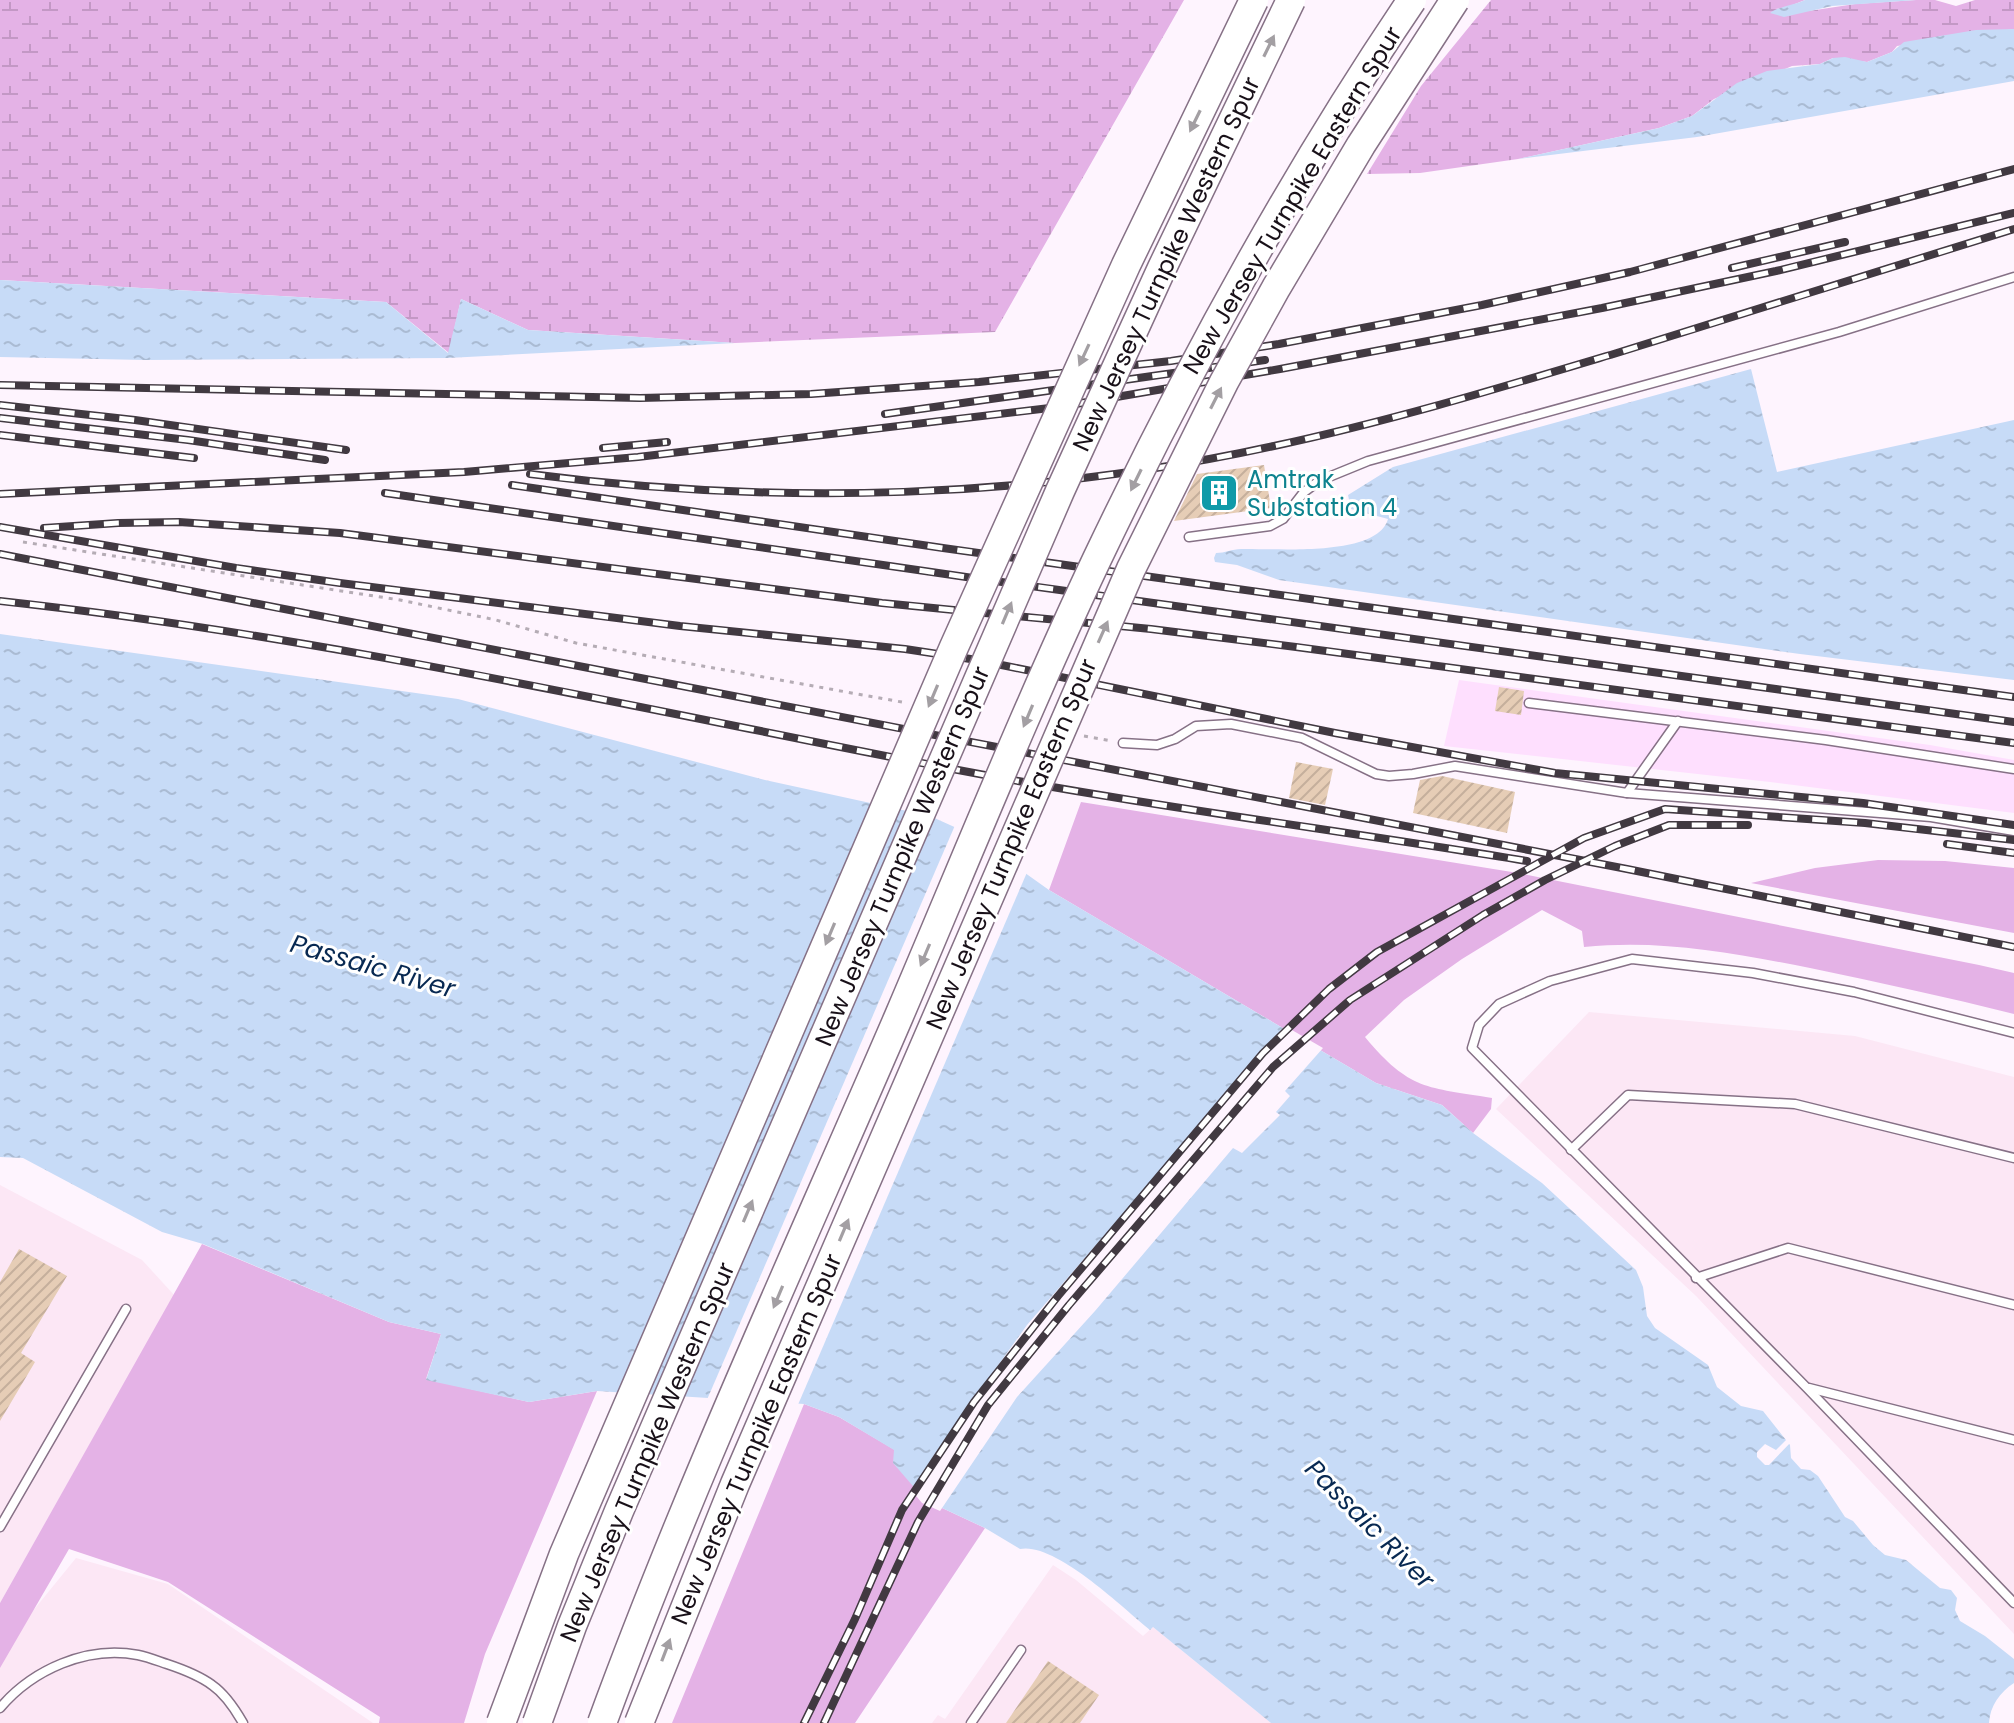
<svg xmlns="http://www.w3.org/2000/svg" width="2014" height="1723" font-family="Poppins,sans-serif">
<defs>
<pattern id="wetland-marsh" width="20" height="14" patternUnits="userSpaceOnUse" patternTransform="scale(2)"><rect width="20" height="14" fill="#e4b2e6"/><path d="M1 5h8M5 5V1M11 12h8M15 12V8" fill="none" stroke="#c398c5"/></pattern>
<pattern id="water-ripples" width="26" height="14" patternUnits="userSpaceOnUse" patternTransform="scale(2)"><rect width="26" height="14" fill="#c7dbf7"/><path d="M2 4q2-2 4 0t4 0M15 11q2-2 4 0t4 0" fill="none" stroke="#aabbd3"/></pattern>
<pattern id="building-hatch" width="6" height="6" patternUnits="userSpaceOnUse" patternTransform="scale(2)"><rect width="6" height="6" fill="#e6cdb6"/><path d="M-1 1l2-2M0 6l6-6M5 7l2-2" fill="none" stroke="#c5af9c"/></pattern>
</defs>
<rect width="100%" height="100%" fill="#fef4fe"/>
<path fill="#fedffe" d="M 1459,680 L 1930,745 L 2014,760 L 2014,813 L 1770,782 L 1444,746 Z"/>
<g fill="#fce7f5">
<path d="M 1589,1012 L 1855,1036 L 2014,1077 L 2014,1634 L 1696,1296 L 1496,1109 Z"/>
<path d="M 0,1185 L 142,1260 L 174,1295 L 0,1603 Z"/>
<path d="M 76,1558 L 168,1584 L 373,1723 L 0,1723 L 0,1619 L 32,1612 Z"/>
<path d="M 1053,1565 L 1076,1580 L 1143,1636 L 1153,1627 L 1271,1723 L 932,1723 L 938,1715 L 945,1719 Z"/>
</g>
<g fill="#e4b2e6">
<path d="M 1081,802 L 1518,873 L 1979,965 L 2014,973 L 2014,1014 C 1946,997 1878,982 1810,968 C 1734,953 1661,939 1584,947 L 1582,931 L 1542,910 L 1462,959 L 1404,1000 L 1365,1037 C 1410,1091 1427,1087 1492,1098 L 1491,1109 L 1473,1133 L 1442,1105 L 1376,1083 L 1049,890 Z"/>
<path d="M 1878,860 L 1945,861 L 2014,868 L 2014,933 L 1751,883 L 1815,868 Z"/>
<path d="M 202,1244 L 389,1322 L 441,1334 L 426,1379 L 529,1402 L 597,1391 L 485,1654 L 464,1723 L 379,1723 L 380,1717 L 168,1582 L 69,1549 L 0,1668 L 0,1603 Z"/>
<path d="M 804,1404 L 839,1417 L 895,1450 L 925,1500 L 985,1528 L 855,1723 L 672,1723 Z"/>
</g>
<g fill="url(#wetland-marsh)">
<path d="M 0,0 L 1184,0 L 995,332 L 735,343 L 528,330 L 461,299 L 449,353 L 386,302 L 0,280 Z"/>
<path d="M 1491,0 L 1805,0 L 1785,8 L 1775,9 L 1809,11 L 1855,4 L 1916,0 L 1935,0 L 1956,6 L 1975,0 L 2014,0 L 2014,29 L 1897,46 L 1892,52 L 1867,62 L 1833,58 L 1820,64 L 1792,66 L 1714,99 L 1692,116 L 1659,128 L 1518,159 L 1420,173 L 1367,174 L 1421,86 Z"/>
</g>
<g fill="url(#water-ripples)">
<path d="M 1805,0 L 1916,0 L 1832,6 L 1784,17 L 1770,13 C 1777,7 1795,5 1805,0 Z"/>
<path d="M 2014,29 L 2014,81 L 1697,137 L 1518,159 L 1659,128 L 1692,116 L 1737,83 L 1767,71 L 1820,64 L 1833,58 L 1845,57 L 1867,62 L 1892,52 L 1904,42 L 1976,30 Z"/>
<path d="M 0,280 L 386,302 L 448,353 L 461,299 L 528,330 L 735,343 L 448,358 L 145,360 L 0,357 Z"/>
<path d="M 1751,369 L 1777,472 L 2014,420 L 2014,680 L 1800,654 L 1279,580 L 1237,565 L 1215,562 L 1214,558 L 1216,553 C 1225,553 1232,549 1241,549 C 1274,548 1377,558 1388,519 L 1351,509 L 1348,495 L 1393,467 Z"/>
<path d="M 0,634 L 458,699 L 765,780 L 930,816 L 970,834 L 1049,890 L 1376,1083 L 1442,1105 L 1473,1133 L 1542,1183 L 1636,1270 L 1643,1287 L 1647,1316 L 1655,1328 L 1708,1365 L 1717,1387 L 1741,1406 L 1763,1411 L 1790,1445 L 1791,1458 L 1801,1469 L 1810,1470 L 1818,1476 L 1845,1517 L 1853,1521 L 1873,1545 L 1885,1555 L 1906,1560 L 1940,1588 L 1951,1590 L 1957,1598 L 1955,1610 L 1960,1621 L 1985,1636 L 2014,1659 L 2014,1683 C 2000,1692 1990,1706 1989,1723 L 1271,1723 L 1153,1627 L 1150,1630 C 1122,1607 1055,1542 1020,1549 L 985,1528 L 925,1500 L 893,1463 L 894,1450 L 839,1417 L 804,1404 L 597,1391 L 529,1402 L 426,1380 L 441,1334 L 389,1322 L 203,1244 L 162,1232 L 23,1158 L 0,1157 Z"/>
</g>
<g fill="#fef4fe">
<path d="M 956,823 L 972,831 L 1028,870 L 797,1407 L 706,1402 Z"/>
<path d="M 1285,1026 L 1323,1048 L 1285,1091 L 1290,1096 L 1276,1112 L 1280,1115 L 1242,1153 L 1233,1148 L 1095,1311 L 1017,1397 L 940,1511 L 922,1503 L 912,1491 L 934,1455 L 1027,1325 Z"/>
<path d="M 1789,1437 L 1792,1441 L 1769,1465 L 1765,1465 L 1757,1457 L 1757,1452 L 1765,1444 L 1776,1450 Z"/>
</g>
<g fill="url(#building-hatch)">
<path d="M 1264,465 L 1271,508 L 1174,521 L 1197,474 Z"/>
<path d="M 1499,687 L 1524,691 L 1521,715 L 1495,711 Z"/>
<path d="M 1296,762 L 1333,769 L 1325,805 L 1289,798 Z"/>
<path d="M 1442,776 L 1515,792 L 1507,833 L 1413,813 L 1420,780 Z"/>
<path d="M 19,1249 L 67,1276 L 21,1353 L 35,1362 L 0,1421 L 0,1282 Z"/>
<path d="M 1048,1661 L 1099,1695 L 1080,1723 L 1006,1723 Z"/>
</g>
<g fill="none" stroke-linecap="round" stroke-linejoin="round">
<g stroke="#867186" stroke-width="11">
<g id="service">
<path d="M 1189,537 L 1270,526 L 1283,519 L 1304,492 L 1319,481 L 1368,461 L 1839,332 L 2014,277"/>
<path d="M 1529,703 L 1826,740 L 2014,769"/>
<path d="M 1123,743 L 1157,745 L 1175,739 L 1196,726 L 1231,724 L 1302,738 L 1376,774 L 1389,776 L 1413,774 L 1455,766 L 1627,793 L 1678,721"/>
<path d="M 1627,793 L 1931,817 L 2014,831"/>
<path d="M 2014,1033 L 1854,992 L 1753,973 L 1632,959 L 1550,981 L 1499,1004 L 1479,1025 L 1472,1048 L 1807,1388 L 2014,1603"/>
<path d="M 1571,1150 L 1628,1095 L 1795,1104 L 2014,1158"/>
<path d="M 1696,1278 L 1788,1248 L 2014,1305"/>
<path d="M 1809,1388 L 2014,1440"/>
<path d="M 0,1527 L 126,1309"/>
<path d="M 0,1708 C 32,1670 87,1645 138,1655 C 148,1657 158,1661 167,1664 C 182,1669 200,1676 212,1685 C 225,1694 235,1709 243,1723"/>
<path d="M 971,1723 L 1021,1650"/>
</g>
</g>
<g stroke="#b5acb5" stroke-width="3" stroke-dasharray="4 6" stroke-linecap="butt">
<path d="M 23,542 L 400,600 L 496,620 L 576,643 L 907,703"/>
<path d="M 1084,736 L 1112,741"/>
</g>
<use href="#service" stroke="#fff" stroke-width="8"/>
<g stroke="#413941" stroke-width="8">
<g id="rail">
<path d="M 1732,268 L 1845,242"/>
<path d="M 0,385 L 640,398 L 811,394 L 979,382 L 1171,361 L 1279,344 L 1482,305 L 1630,272 L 2014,169"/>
<path d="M 0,405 L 135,420 L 346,450"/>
<path d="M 885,414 L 1265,360"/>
<path d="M 0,418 L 188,440 L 325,460"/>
<path d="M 0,435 L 194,458"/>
<path d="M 603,448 L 667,442"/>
<path d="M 530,474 C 776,506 1032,499 1274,446 C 1391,421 1506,386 1620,352 C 1752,311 1883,270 2014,229"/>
<path d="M 512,485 L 943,548 L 2014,697"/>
<path d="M 385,493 L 973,578 L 2014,722"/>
<path d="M 0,494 L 464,472 L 638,457 L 1058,407 L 1280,369 L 1602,308 L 1776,271 L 2014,213"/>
<path d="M 0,527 L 236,568 L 340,583 L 680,626 L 905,649 L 977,660 L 1335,733 L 1555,773 L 1863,803 L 2014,825"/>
<path d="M 44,528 L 118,523 L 179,522 L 340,533 L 882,603 L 1151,629 L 1296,647 L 2014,743"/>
<path d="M 0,554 L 1627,869 L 2014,947"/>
<path d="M 0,601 C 323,636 640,709 958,770 C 1147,806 1338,830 1527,861"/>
<path d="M 1947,844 L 2014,853"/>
<path d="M 804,1723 L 855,1619 L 902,1510 L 974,1402 L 1058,1296 L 1263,1053 L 1329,989 L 1377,952 L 1584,838 L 1665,809 L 1865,823 L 2014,840"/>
<path d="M 824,1723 L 918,1522 L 988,1405 L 1069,1305 L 1273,1067 L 1350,1000 L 1483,915 L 1545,880 L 1615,846 L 1669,825 L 1748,825"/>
</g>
</g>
<use href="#rail" stroke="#fff" stroke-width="5" stroke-dasharray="15" stroke-linecap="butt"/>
<g stroke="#867186" stroke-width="31" stroke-linecap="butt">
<g id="motorway-bridge">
<path d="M 501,1723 L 564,1554 L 954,647 L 1126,265 L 1254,0"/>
<path d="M 537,1723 L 572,1626 L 619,1511 L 1060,491 L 1162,268 L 1291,0"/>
<path d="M 602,1723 C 690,1483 798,1250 899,1016 C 964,864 1026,709 1097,559 C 1189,366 1292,177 1412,0"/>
<path d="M 639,1723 L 735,1484 L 1131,569 L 1224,382 L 1276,288 L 1361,145 L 1455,0"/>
</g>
</g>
<use href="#motorway-bridge" stroke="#fff" stroke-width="28"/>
</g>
<defs><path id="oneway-solid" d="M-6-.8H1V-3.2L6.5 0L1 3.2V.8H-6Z" transform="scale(2)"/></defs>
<g fill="#a39fa3">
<use href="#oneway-solid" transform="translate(1269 46) rotate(-64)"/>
<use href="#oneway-solid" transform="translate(1195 121) rotate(116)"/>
<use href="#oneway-solid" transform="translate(1084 355) rotate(115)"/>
<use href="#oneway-solid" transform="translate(1216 398) rotate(-63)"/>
<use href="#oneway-solid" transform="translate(1136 480) rotate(116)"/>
<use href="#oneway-solid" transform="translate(1007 613) rotate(-67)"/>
<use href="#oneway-solid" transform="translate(1103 632) rotate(-66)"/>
<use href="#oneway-solid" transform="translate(933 696) rotate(113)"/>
<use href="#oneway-solid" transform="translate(1028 716) rotate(113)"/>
<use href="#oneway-solid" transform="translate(830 934) rotate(113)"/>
<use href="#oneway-solid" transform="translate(925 955) rotate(113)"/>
<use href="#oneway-solid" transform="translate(748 1211) rotate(-67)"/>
<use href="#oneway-solid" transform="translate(844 1230) rotate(-67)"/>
<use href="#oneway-solid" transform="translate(778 1297) rotate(113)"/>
<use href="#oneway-solid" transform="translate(666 1650) rotate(-69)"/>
</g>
<defs>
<g id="building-square" transform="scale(2)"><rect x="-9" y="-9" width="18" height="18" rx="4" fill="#0f9aa8" stroke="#fff"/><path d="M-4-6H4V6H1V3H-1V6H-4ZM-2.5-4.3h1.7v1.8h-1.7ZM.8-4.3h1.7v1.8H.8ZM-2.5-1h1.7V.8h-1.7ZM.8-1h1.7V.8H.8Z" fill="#fff"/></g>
</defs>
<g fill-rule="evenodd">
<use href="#building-square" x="1219" y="493"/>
</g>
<g text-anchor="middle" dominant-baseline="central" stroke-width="6" stroke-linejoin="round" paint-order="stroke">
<g font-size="24" fill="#181018" stroke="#fff">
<text transform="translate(1292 200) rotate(-59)">New Jersey Turnpike Eastern Spur</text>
<text transform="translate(1166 264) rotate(-65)">New Jersey Turnpike Western Spur</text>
<text transform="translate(1011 844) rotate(-67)">New Jersey Turnpike Eastern Spur</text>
<text transform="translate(902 856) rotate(-67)">New Jersey Turnpike Western Spur</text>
<text transform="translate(756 1439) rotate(-67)">New Jersey Turnpike Eastern Spur</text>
<text transform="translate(647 1452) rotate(-67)">New Jersey Turnpike Western Spur</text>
</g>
<g font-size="24" fill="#0d838f" stroke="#fff" text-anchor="start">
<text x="1247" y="479">Amtrak<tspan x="1247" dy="28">Substation 4</tspan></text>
</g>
<g font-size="26" font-style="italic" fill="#082952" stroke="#fff">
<text transform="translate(373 966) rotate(16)">Passaic River</text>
<text transform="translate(1370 1524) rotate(45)">Passaic River</text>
</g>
</g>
</svg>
